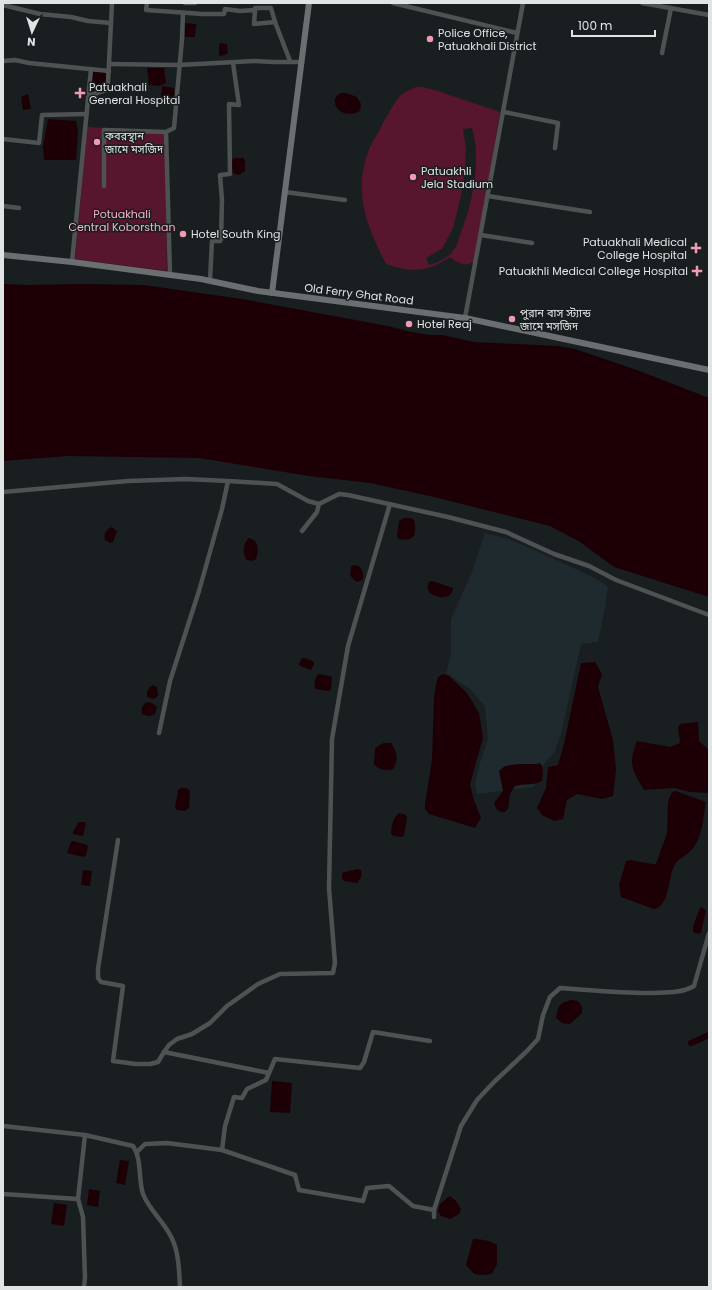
<svg xmlns="http://www.w3.org/2000/svg" width="712" height="1290" font-family="Poppins,'Noto Sans Bengali',sans-serif">
<rect width="100%" height="100%" fill="#191e21"/>
<path fill="#1f2a2f" d="M 485,533 L 509,539 L 559,561 L 590,576 L 608,586 L 605,608 L 598,642 L 581,644 L 561,734 L 554,753 L 542,766 L 534,787 L 477,794 L 475,784 L 480,763 L 488,739 L 485,706 L 470,689 L 446,673 L 451,654 L 451,619 L 472,572 Z"/>
<g fill="#57152e" fill-rule="evenodd">
<path d="M 416,87 L 422,87 L 435,90 L 500,112 L 475,261 C 464,268 458,263 450,257 C 428,272 411,273 386,264 C 367,227 353,194 368,152 C 371,143 378,134 382,125 C 388,115 393,104 400,96 C 404,92 411,89 416,87 ZM 472,128 C 482,160 472,207 459,237 C 458,242 456,247 453,251 C 447,259 438,262 429,265 L 426,258 L 442,249 L 453,228 L 461,196 L 465,170 L 466,149 L 463,129 Z"/>
<path d="M 87,127 L 165,131 L 167,271 L 75,259 Z"/>
</g>
<g fill="#1c0006">
<path d="M 185,23 L 196,24 L 195,37 L 185,37 Z"/>
<path d="M 220,43 L 227,44 L 228,53 L 225,55 L 219,56 L 219,45 Z"/>
<path d="M 147,68 L 164,68 L 166,83 L 159,86 L 149,85 Z"/>
<path d="M 93,72 L 106,72 L 107,82 L 104,89 L 93,91 L 91,89 Z"/>
<path d="M 162,86 L 174,88 L 175,97 L 161,97 Z"/>
<path d="M 341,93 L 346,93 L 357,97 L 361,104 L 360,111 C 338,122 327,98 341,93 Z"/>
<path d="M 28,94 L 31,109 L 23,110 L 21,97 Z"/>
<path d="M 48,119 L 76,121 L 78,132 L 76,160 L 44,160 L 43,146 Z"/>
<path d="M 235,158 L 244,158 L 245,161 L 245,171 L 239,175 L 232,173 L 231,160 Z"/>
<path d="M 3,284 L 26,285 L 82,284 L 144,285 L 242,299 L 388,326 L 411,332 L 430,335 L 443,335 L 474,342 L 558,346 L 575,349 L 637,370 L 709,398 L 709,597 L 614,567 L 580,542 L 550,526 L 434,497 L 370,483 L 309,476 L 199,458 L 68,456 L 3,461 Z"/>
<path d="M 404,518 L 411,518 L 414,520 C 417,534 415,542 399,539 L 397,536 L 399,521 Z"/>
<path d="M 112,527 L 117,531 L 113,542 L 110,543 L 105,540 C 103,535 106,529 112,527 Z"/>
<path d="M 249,538 C 259,540 259,551 256,559 L 252,561 L 247,560 C 242,553 243,543 249,538 Z"/>
<path d="M 353,565 C 362,565 364,572 363,579 L 358,582 L 354,580 L 350,575 L 351,567 Z"/>
<path d="M 430,581 L 432,581 L 453,588 C 453,605 418,596 430,581 Z"/>
<path d="M 302,658 L 305,658 L 313,661 L 314,664 L 311,670 L 300,666 L 299,664 Z"/>
<path d="M 595,662 L 602,674 L 598,687 L 613,740 L 616,770 L 613,796 L 602,799 L 577,794 L 567,800 L 563,819 L 554,821 L 542,815 L 537,808 L 546,788 L 548,767 L 558,765 L 564,744 L 581,663 Z"/>
<path d="M 318,674 L 331,676 L 332,677 L 331,690 L 329,691 L 315,689 C 314,685 315,677 318,674 Z"/>
<path d="M 443,674 L 449,676 L 467,693 L 479,713 L 483,738 L 470,784 L 474,800 L 481,818 L 475,828 L 429,814 L 425,809 L 425,804 L 432,760 L 434,698 L 436,684 L 438,677 Z"/>
<path d="M 153,685 L 157,687 L 158,695 L 156,698 L 153,699 L 147,697 C 147,691 148,688 153,685 Z"/>
<path d="M 149,702 L 155,705 L 157,707 L 155,714 C 150,717 147,716 142,714 C 141,709 142,707 145,703 Z"/>
<path d="M 698,722 L 699,741 L 709,750 L 709,793 L 690,792 L 674,788 L 644,790 C 632,769 628,765 637,741 L 670,747 L 680,743 L 678,728 L 680,724 Z"/>
<path d="M 384,743 L 391,743 C 397,752 399,759 393,769 C 385,771 379,770 374,764 L 375,749 L 379,745 Z"/>
<path d="M 540,763 C 544,768 543,774 542,781 C 534,786 524,783 515,786 L 510,794 L 508,809 L 505,812 L 501,812 L 497,810 L 494,803 L 503,791 L 499,771 L 505,766 L 518,764 L 537,764 Z"/>
<path d="M 181,788 L 187,788 L 190,791 L 189,808 L 185,811 L 177,810 L 175,807 L 178,790 Z"/>
<path d="M 676,791 L 706,802 C 703,817 703,834 694,847 C 689,855 678,858 674,866 C 668,877 670,906 654,909 L 621,897 L 619,885 L 626,861 L 631,860 L 652,864 L 656,864 L 667,833 L 668,802 L 672,792 Z"/>
<path d="M 399,813 L 406,815 L 407,818 L 404,836 L 402,837 L 394,836 L 391,834 C 391,826 393,818 399,813 Z"/>
<path d="M 80,822 L 85,822 L 86,823 L 83,836 L 73,834 L 73,832 L 78,823 Z"/>
<path d="M 73,841 L 87,845 L 88,847 L 86,855 L 84,857 L 67,853 L 71,842 Z"/>
<path d="M 357,869 L 361,870 C 362,875 361,879 357,883 L 344,881 L 342,879 L 342,873 Z"/>
<path d="M 83,870 L 92,871 L 90,886 L 81,885 Z"/>
<path d="M 702,907 L 706,911 L 701,933 L 698,934 L 693,932 L 693,926 L 700,908 Z"/>
<path d="M 571,1000 L 578,1001 L 582,1007 L 582,1013 L 570,1024 L 562,1023 L 556,1018 C 558,1006 559,1003 571,1000 Z"/>
<path d="M 272,1081 L 292,1083 L 290,1113 L 270,1112 Z"/>
<path d="M 120,1160 L 129,1161 L 125,1185 L 116,1183 Z"/>
<path d="M 89,1189 L 100,1191 L 98,1207 L 87,1205 Z"/>
<path d="M 450,1196 L 456,1201 L 461,1209 L 459,1214 L 450,1219 L 441,1216 L 438,1211 L 440,1204 Z"/>
<path d="M 54,1203 L 67,1205 L 64,1226 L 51,1224 Z"/>
<path d="M 473,1239 C 481,1239 491,1241 497,1245 L 497,1264 L 492,1274 L 483,1275 L 474,1274 L 466,1265 Z"/>
</g>
<g fill="none" stroke-linecap="round" stroke-linejoin="round">
<path stroke="#1c0006" stroke-width="6" d="M 691,1043 L 709,1035"/>
<g stroke="#4f5253" stroke-width="4.5">
<path d="M 147,3 L 146,10 L 203,14 L 224,14 L 225,9 L 240,11 L 255,10 L 254,24 L 275,22"/>
<path d="M 185,3 L 195,3"/>
<path d="M 393,3 L 517,33"/>
<path d="M 642,3 L 709,15"/>
<path d="M 3,5 L 40,14 L 71,17 L 88,21 L 111,23"/>
<path d="M 255,8 L 271,8 L 275,22 L 290,61"/>
<path d="M 662,53 L 671,8"/>
<path d="M 3,61 L 15,60 L 29,63 L 109,71"/>
<path d="M 110,64 L 179,65 L 254,61 L 273,62 L 302,62"/>
<path d="M 88,96 L 106,90 L 108,82 L 112,3"/>
<path d="M 504,112 L 558,123 L 555,148"/>
<path d="M 3,139 L 39,143 L 42,115 L 87,114"/>
<path d="M 104,186 L 104,130 L 166,132"/>
<path d="M 285,192 L 345,200"/>
<path d="M 488,196 L 590,212"/>
<path d="M 3,206 L 19,208"/>
<path d="M 481,235 L 532,243"/>
<path d="M 72,262 L 91,69"/>
<path d="M 170,274 L 166,132 L 174,128 L 182,39 L 183,13"/>
<path d="M 210,280 L 212,241 L 220,241 L 221,239 L 222,200 L 220,175 L 230,174 L 229,104 L 239,105 L 233,63"/>
<path d="M 465,318 L 523,3"/>
<path d="M 3,492 L 128,481 L 186,479 L 228,481 L 277,484 L 308,501 L 319,504"/>
<path d="M 302,531 L 317,512 L 319,504 L 339,494 L 348,495 L 448,517 L 506,532 L 554,554 L 589,566 L 616,580 L 709,615"/>
<path d="M 159,733 L 170,681 L 199,591 L 222,509 L 228,481"/>
<path d="M 118,840 L 98,969 L 98,978 L 101,982 L 123,986 L 113,1061 L 136,1064 L 150,1064 L 158,1062 L 164,1052"/>
<path d="M 269,1073 L 275,1059 L 360,1068 L 364,1062 L 373,1032 L 430,1041"/>
<path d="M 3,1126 L 85,1135 L 133,1146 C 142,1159 138,1178 143,1194 C 149,1209 161,1219 169,1233 C 179,1249 179,1269 180,1287"/>
<path d="M 222,1150 L 225,1126 L 234,1097 L 242,1098 L 247,1089 L 266,1080 L 269,1073 L 164,1052 L 169,1045 L 177,1039 L 192,1034 L 210,1023 L 227,1006 L 258,984 L 280,974 L 333,973 L 335,963 L 329,888 L 332,739 L 348,646 L 390,504"/>
<path d="M 137,1152 L 145,1144 L 167,1143 L 222,1150 L 295,1175 L 299,1190 L 363,1201 L 367,1188 L 389,1186 L 413,1206 L 434,1210"/>
<path d="M 3,1194 L 78,1199"/>
<path d="M 434,1217 L 434,1210 L 461,1126 L 477,1100 L 494,1082 L 527,1051 L 538,1039 L 543,1015 L 550,997 L 560,988 C 590,990 619,993 648,993 C 663,992 681,994 694,986 L 709,933"/>
<path d="M 84,1287 L 85,1278 L 83,1217 L 78,1199 L 85,1135"/>
</g>
<g stroke="#6b6f71" stroke-width="6">
<path d="M 3,255 L 72,262 L 201,279 L 258,291 L 465,318 L 709,370"/>
<path d="M 272,293 L 309,3"/>
</g>
</g>
<g fill="#f19ab2" stroke="#191e21" stroke-width="1.5">
<circle cx="430" cy="39" r="4"/>
<path d="M78 87h4v4h4v4h-4v4h-4v-4h-4v-4h4z"/>
<circle cx="97" cy="142" r="4"/>
<circle cx="413" cy="177" r="4"/>
<circle cx="183" cy="234" r="4"/>
<path d="M694 242h4v4h4v4h-4v4h-4v-4h-4v-4h4z"/>
<path d="M695 265h4v4h4v4h-4v4h-4v-4h-4v-4h4z"/>
<circle cx="512" cy="319" r="4"/>
<circle cx="409" cy="324" r="4"/>
</g>
<g text-anchor="middle" dominant-baseline="central" stroke-width="3" stroke-linejoin="round" paint-order="stroke">
<g font-size="11" fill="#e0e4e5" stroke="#191e21" text-anchor="start">
<text x="438" y="33">Police Office,<tspan x="438" dy="13">Patuakhali District</tspan></text>
<text x="89" y="87">Patuakhali<tspan x="89" dy="13">General Hospital</tspan></text>
<text x="105" y="136">কবরস্থান<tspan x="105" dy="13">জামে মসজিদ</tspan></text>
<text x="421" y="171">Patuakhli<tspan x="421" dy="13">Jela Stadium</tspan></text>
<text x="191" y="234">Hotel South King</text>
<text x="687" y="242" text-anchor="end">Patuakhali Medical<tspan x="687" dy="13">College Hospital</tspan></text>
<text x="688" y="271" text-anchor="end">Patuakhli Medical College Hospital</text>
<text x="520" y="313">পুরান বাস স্ট্যান্ড<tspan x="520" dy="13">জামে মসজিদ</tspan></text>
<text x="417" y="324">Hotel Reaj</text>
</g>
<g font-size="11" fill="#f9b1c3" stroke="#191e21">
<text x="122" y="214">Potuakhali<tspan x="122" dy="13">Central Koborsthan</tspan></text>
</g>
<g font-size="11" fill="#e0e4e5" stroke="#191e21">
<text transform="translate(359 294) rotate(7)">Old Ferry Ghat Road</text>
</g>
</g>
<rect width="712" height="1290" fill="none" stroke="#e0e4e5" stroke-width="8"/>
<g transform="translate(32 32) rotate(184)" stroke="#191e21" stroke-width="3" paint-order="stroke">
<path d="M0-3L7 15L0 10L-7 15Z" fill="#e0e4e5"/>
<text y="-6" font-size="11" font-weight="bold" text-anchor="middle" fill="#e0e4e5">N</text>
</g>
<path d="M572 30v6h83v-6" fill="none" stroke="#e0e4e5" stroke-width="2"/>
<text x="578" y="30" font-size="12" fill="#e0e4e5" stroke="#191e21" stroke-width="3" paint-order="stroke">100 m</text>
</svg>
